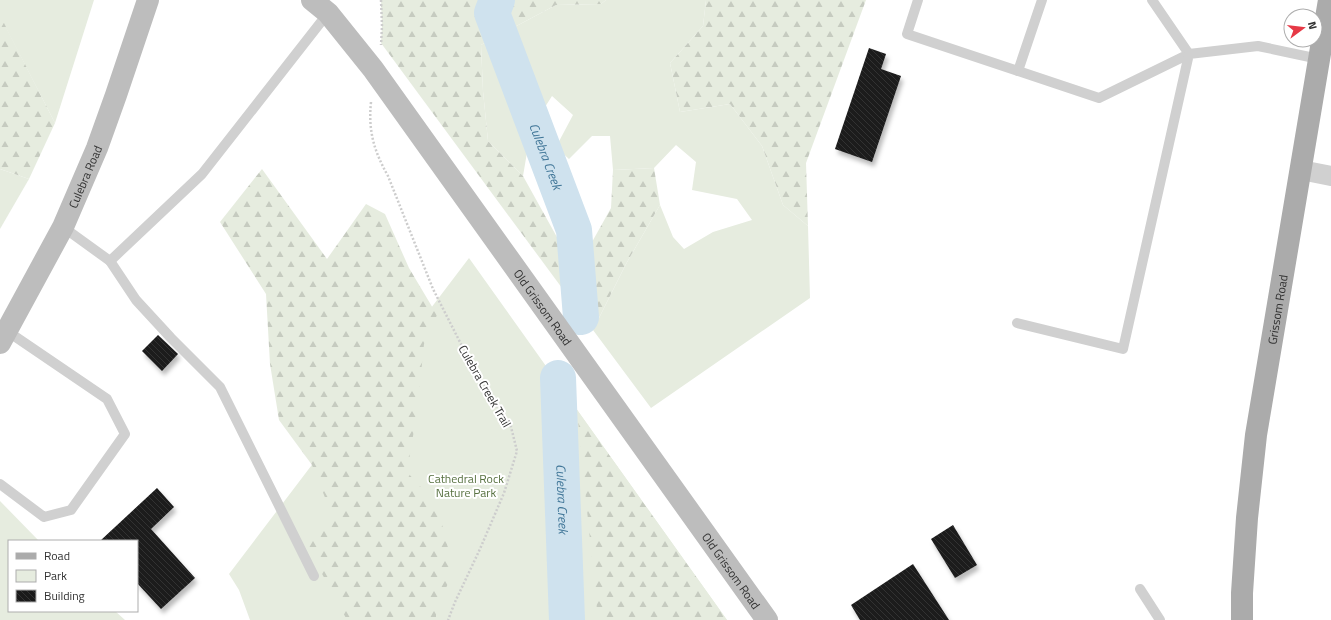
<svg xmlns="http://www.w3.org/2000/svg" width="1331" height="620" font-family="'Titillium Web',sans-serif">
<defs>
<pattern id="forest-firs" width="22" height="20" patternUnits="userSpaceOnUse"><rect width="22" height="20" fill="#e6ecdf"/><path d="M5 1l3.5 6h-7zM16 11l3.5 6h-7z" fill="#c6cbc0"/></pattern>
<pattern id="building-back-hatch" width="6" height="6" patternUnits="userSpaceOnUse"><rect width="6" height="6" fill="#1a1a1a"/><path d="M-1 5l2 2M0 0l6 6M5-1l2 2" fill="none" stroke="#333"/></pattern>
<filter id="shadow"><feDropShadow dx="2.5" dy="4.5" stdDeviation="2" flood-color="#0004"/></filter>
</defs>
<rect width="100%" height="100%" fill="#fff"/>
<g fill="#e6ecdf">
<path d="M 0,0 L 94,0 L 55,123 L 4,24 L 0,23 Z"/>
<path d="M 606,0 L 706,0 L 703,26 L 670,63 L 680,112 L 730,104 L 762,146 L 783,205 L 808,226 L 810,298 L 651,408 L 593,330 L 626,264 L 660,205 L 673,237 L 684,249 L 713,232 L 752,220 L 737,199 L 692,190 L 696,162 L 676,145 L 654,168 L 613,170 L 610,136 L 592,136 L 569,159 L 556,147 L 573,115 L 552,96 L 531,129 L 523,176 L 488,141 L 483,91 L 481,45 L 556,5 L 601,4 Z"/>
<path d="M 0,169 L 29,179 L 0,229 Z"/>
<path d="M 469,258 L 727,620 L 250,620 L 239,590 L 229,574 Z"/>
<path d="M 0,501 L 39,541 L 9,541 L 9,611 L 115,611 L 125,620 L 0,620 Z"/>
</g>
<g fill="url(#forest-firs)">
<path d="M 381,0 L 606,0 L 601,4 L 556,5 L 481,45 L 483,91 L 488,141 L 523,176 L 558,239 L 592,242 L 611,208 L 613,170 L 654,168 L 660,205 L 626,264 L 593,330 L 381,43 L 382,26 Z"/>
<path d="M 706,0 L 866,0 L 806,163 L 808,226 L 783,205 L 762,146 L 730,104 L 680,112 L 670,63 L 703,26 Z"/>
<path d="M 0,23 L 4,23 L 55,123 L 29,179 L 0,169 Z"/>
<path d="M 262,169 L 327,259 L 366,204 L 385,214 L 409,268 L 437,315 L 424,344 L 417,412 L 407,472 L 437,505 L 454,571 L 436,609 L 436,620 L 347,620 L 307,546 L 334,520 L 312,465 L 279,420 L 270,364 L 266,294 L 220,222 Z"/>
<path d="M 577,410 L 727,620 L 598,620 Z"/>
</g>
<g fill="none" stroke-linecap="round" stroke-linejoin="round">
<g stroke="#cfe2ee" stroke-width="36">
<path id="s1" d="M 497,0 L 492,13 L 574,230 L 581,317"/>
<path id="s2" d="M 558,378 L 567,620"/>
</g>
</g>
<g fill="url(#building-back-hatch)" filter="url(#shadow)">
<path d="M 869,48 L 886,54 L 881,69 L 901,76 L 872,162 L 835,149 Z"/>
<path d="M 158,335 L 178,354 L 162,371 L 142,351 Z"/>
<path d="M 157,488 L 174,507 L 151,529 L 195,578 L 161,609 L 137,583 L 137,541 L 100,541 Z"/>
<path d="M 953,525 L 977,565 L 955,578 L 931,539 Z"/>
<path d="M 913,564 L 949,620 L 860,620 L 851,605 Z"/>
</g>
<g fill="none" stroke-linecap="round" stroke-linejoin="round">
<g stroke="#cdcdcd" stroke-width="2.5" stroke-dasharray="2 2" stroke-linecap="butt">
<path d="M 381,0 L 382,26 L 381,45"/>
<path d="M 371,102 C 368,131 374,151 388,176 L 433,289 L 464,350 L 485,388 L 511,427 L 517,451 L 504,493 L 480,549 L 455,602 L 448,620"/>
</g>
<g stroke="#d0d0d0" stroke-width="10">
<path d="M 918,0 L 907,34 L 1099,98 L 1189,54 L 1152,0"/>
<path d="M 1018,71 L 1042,0"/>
<path d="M 63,227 L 110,261 L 202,174 L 328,13"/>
<path d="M 110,261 L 136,300 L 171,338 L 220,387 L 314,576"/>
<path d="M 1017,323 L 1123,349 L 1189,54 L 1258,46 L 1319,59"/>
<path d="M 0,484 L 44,517 L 71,510 L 125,434 L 107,399 L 7,331"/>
<path d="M 1140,589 L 1160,620"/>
</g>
<path stroke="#d0d0d0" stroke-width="20" d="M 1301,170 L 1331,176"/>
<g stroke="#bdbdbd" stroke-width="22">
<path id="s3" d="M 312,0 L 328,13 L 373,69 L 767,620"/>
<path id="s4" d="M 0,343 L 63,227 L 97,148 L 116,95 L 148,0"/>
</g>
<path stroke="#ababab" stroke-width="22" id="s5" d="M 1242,620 L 1242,593 L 1247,518 L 1256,435 L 1329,0"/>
</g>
<g text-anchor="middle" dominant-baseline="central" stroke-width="4" stroke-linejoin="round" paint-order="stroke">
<g font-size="12" fill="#333" stroke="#fff">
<text stroke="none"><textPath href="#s4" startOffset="187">Culebra Road</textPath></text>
<text stroke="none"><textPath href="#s3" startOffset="385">Old Grissom Road</textPath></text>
<text stroke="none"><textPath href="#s5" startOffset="313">Grissom Road</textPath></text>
<text transform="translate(485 386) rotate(60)">Culebra Creek Trail</text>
<text stroke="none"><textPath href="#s3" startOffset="709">Old Grissom Road</textPath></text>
</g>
<g font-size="12" fill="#56703f" stroke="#fff">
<text x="466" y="478">Cathedral Rock<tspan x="466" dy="14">Nature Park</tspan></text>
</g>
<g font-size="13" font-style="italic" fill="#3f7597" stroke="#fff">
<text stroke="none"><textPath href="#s1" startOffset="167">Culebra Creek</textPath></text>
<text stroke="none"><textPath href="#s2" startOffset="121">Culebra Creek</textPath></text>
</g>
</g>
<rect x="8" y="540" width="130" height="72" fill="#ffffff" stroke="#adadad"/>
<rect x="16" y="553" width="20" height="6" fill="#ababab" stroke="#adadad"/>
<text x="44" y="560" font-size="12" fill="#333333">Road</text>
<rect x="16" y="570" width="20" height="12" fill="#e6ecdf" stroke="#adadad"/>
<text x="44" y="580" font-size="12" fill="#333333">Park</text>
<rect x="16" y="590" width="20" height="12" fill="url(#building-back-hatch)" stroke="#adadad"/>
<text x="44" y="600" font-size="12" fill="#333333">Building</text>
<g transform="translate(1303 28) rotate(75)"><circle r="19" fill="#ffffff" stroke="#adadad"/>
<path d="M0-3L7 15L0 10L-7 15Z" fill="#e63946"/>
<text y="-6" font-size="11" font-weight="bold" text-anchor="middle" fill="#333333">N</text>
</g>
</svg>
